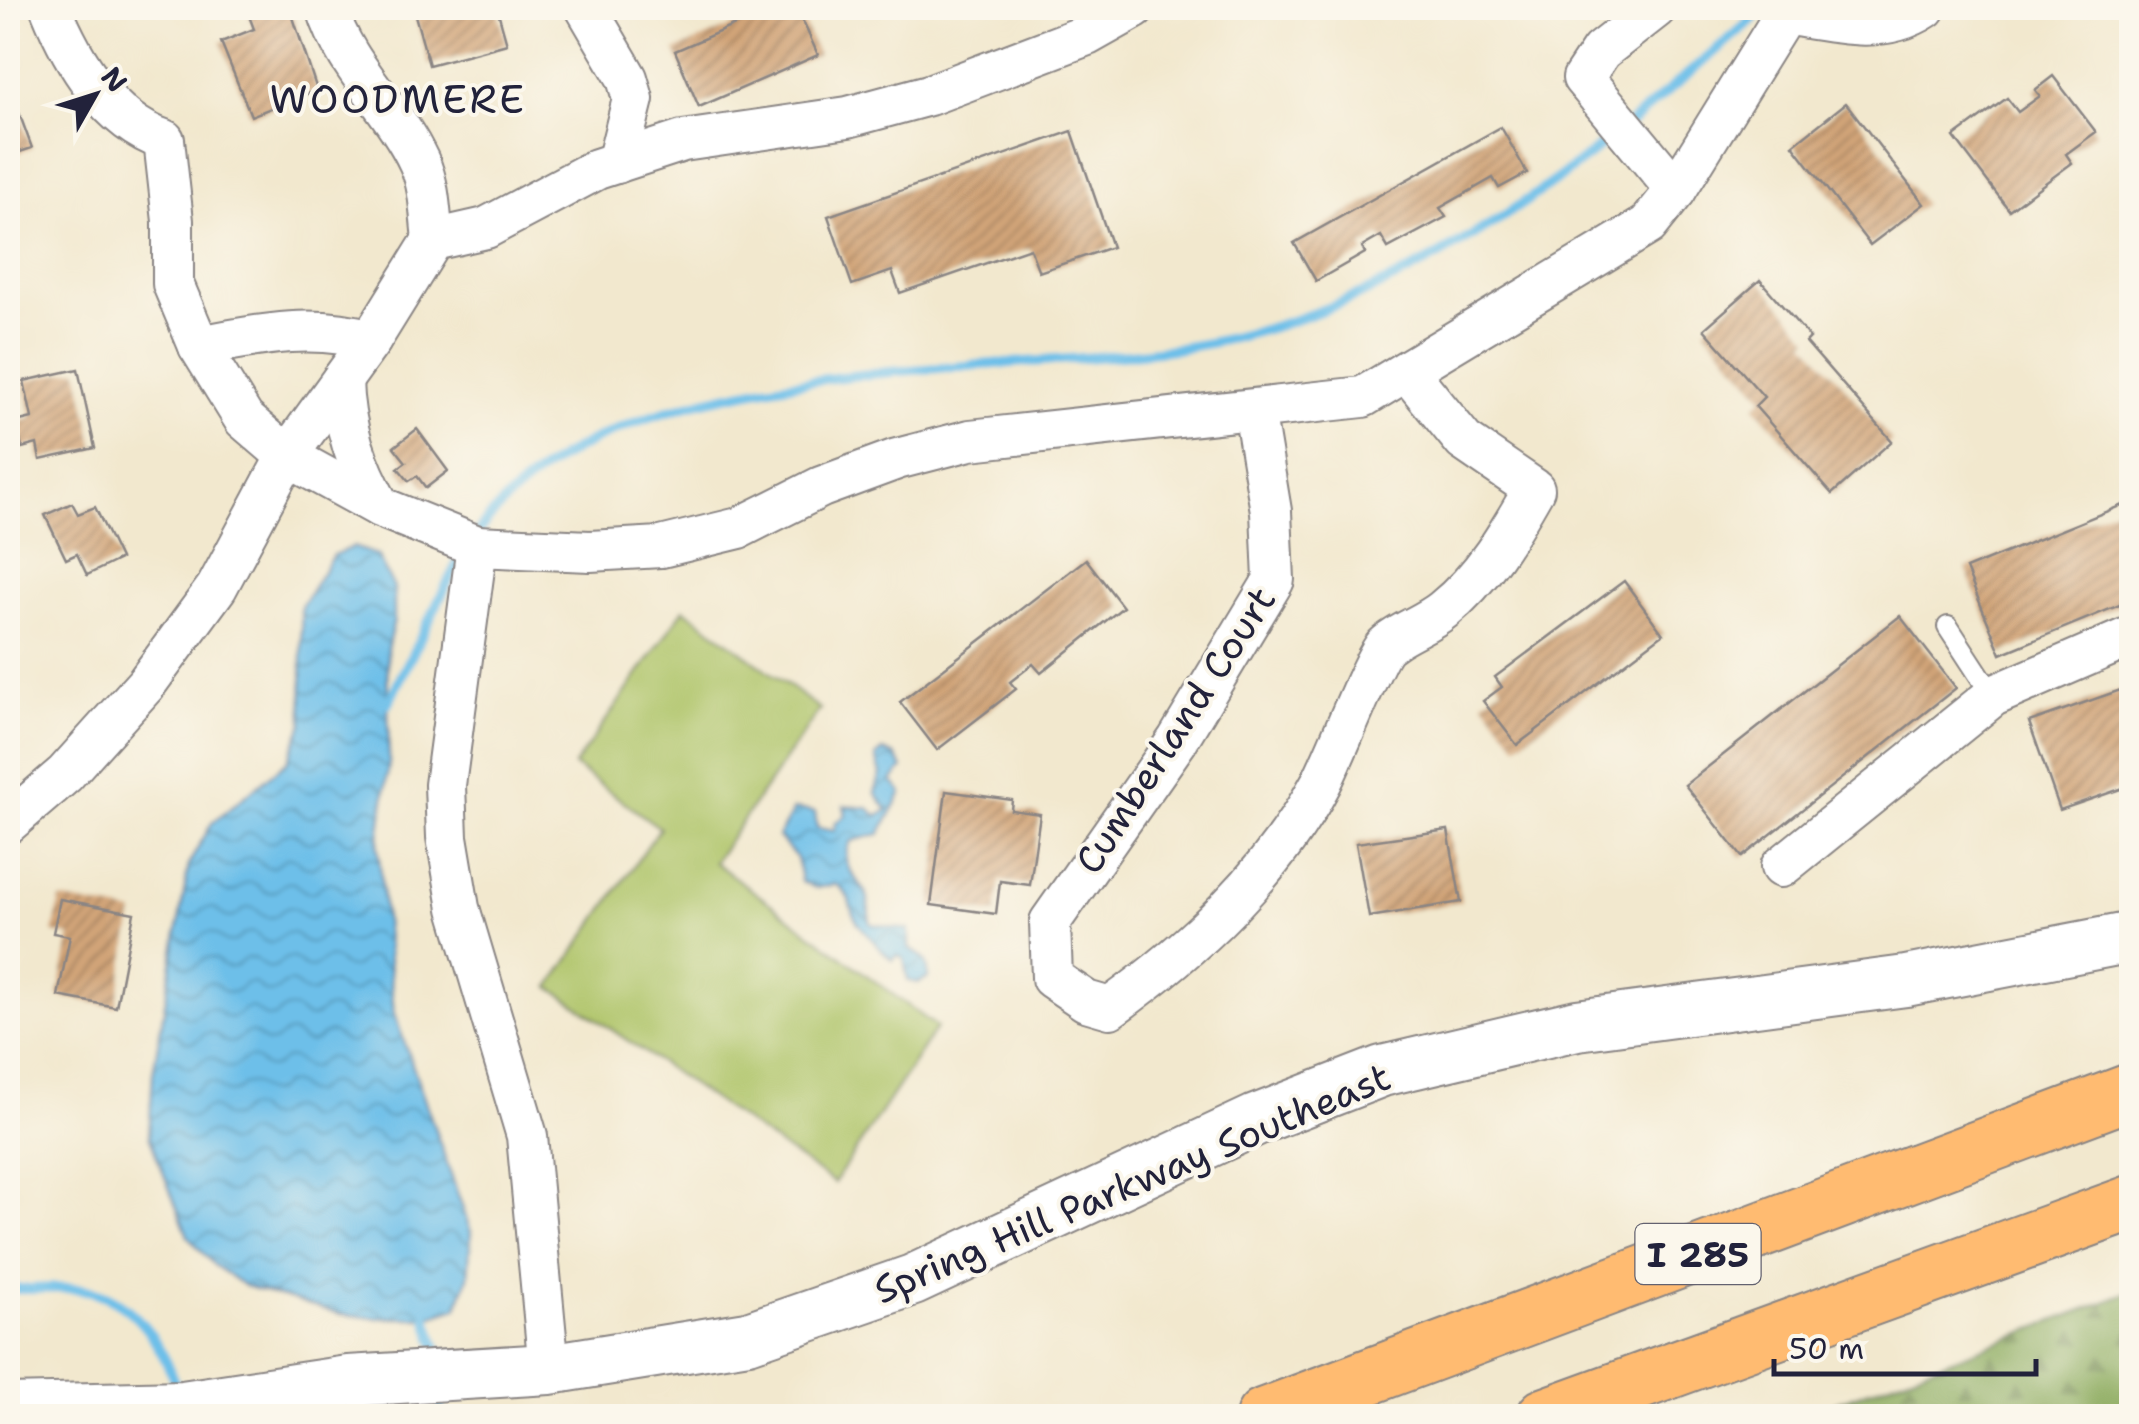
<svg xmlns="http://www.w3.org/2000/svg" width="2139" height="1424" font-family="'Shantell Sans',sans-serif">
<defs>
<pattern id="forest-firs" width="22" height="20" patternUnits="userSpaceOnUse" patternTransform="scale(2.5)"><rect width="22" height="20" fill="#8baa5d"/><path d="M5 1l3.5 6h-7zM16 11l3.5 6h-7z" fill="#718a4e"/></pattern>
<pattern id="water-waves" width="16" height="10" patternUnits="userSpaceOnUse" patternTransform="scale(2.5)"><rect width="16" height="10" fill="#6dbfe9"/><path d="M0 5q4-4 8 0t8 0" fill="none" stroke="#599bbe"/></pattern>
<pattern id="building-hatch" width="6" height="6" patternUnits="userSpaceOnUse" patternTransform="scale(2.5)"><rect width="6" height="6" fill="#d1a478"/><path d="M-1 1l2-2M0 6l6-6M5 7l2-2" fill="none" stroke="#a98564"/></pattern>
</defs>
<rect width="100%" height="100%" fill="#fbf7ec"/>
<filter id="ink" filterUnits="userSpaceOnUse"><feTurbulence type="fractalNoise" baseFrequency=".01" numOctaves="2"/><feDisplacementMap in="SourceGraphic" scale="20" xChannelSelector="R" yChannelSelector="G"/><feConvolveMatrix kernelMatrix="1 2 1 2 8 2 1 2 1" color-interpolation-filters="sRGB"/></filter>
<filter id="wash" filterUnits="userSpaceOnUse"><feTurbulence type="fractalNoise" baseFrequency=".0048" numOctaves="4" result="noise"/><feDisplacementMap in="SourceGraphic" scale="40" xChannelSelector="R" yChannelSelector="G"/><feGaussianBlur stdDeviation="2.25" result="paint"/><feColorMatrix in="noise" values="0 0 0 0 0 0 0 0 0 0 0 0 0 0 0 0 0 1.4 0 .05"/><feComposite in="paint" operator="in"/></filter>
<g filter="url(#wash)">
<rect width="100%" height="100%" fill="#f2e8ce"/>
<path fill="#afc469" stroke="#687352" stroke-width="2.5" d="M 684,609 L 820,709 L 714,862 L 937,1027 L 834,1183 L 550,987 L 660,828 L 574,766 Z"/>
<path fill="url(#forest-firs)" stroke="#56664c" stroke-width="2.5" d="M 2131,1292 L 2131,1416 L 1800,1416 Z"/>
<g fill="url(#water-waves)" stroke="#487092" stroke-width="2.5">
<path d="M 353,547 L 377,555 L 394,588 L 394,620 L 387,649 L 389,762 L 378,846 L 394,1013 L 471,1232 L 468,1278 L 457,1308 L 427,1318 L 376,1318 L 340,1314 L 245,1286 L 214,1265 L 188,1236 L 149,1136 L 153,1073 L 189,864 L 212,823 L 288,761 L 303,724 L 301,607 L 333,555 Z"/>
<path d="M 883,751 L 896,756 L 903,768 L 892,781 L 902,793 L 880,834 L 851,841 C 835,871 865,881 868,899 C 869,908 868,915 871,924 L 909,930 L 909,948 C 923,957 929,960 928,978 L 918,983 L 908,981 L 904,959 L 897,955 L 892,960 C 884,953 859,926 855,918 C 847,902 854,898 836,884 L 816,888 L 801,881 L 797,858 L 778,837 L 794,809 L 815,812 L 817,828 L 835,831 L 835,824 L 846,815 L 844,806 L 868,808 L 878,816 L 888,810 L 875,792 L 881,774 L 876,757 Z"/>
</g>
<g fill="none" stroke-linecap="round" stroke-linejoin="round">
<g stroke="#6dbfe9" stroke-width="10">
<path d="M 1630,123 L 1766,8"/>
<path d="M 475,536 C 613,346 971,379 1180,348 C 1343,324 1491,235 1617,133"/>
<path d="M 388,703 L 462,554"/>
<path d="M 8,1289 C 34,1290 70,1285 95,1292 C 141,1306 165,1352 179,1393"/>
<path d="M 427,1318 L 441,1360"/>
<path d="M 439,1416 L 441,1387"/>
</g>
</g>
<g id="blocks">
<g fill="url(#building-hatch)">
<path d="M 246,8 L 290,8 L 317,90 L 251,116 L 221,42 L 254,29 Z"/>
<path d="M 413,8 L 497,8 L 507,44 L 429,65 Z"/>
<path d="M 774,8 L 797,8 L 818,55 L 699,107 L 675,51 Z"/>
<path d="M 2053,76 L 2096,132 L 2066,154 L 2072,163 L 2009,210 L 1954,137 L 2007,98 L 2018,112 L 2040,96 L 2035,90 Z"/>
<path d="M 11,91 L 32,148 L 8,156 L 8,93 Z"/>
<path d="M 1846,103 L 1924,204 L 1870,245 L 1793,145 Z"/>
<path d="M 1501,127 L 1527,173 L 1499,188 L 1493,178 L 1440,208 L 1446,217 L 1388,248 L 1381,236 L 1362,247 L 1365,253 L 1316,281 L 1294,243 Z"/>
<path d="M 1072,131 L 1112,247 L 1039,272 L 1030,248 L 900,293 L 892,271 L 852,285 L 828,216 Z"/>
<path d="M 1760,280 L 1810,338 L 1806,342 L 1892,441 L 1832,494 L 1755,406 L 1764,397 L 1704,329 Z"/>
<path d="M 78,369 L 95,448 L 40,460 L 37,444 L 22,448 L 16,422 L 32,418 L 24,381 Z"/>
<path d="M 417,429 L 448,471 L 426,488 L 417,476 L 409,481 L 398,468 L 406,462 L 394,447 Z"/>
<path d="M 2132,501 L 2132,600 L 2001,654 L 1966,569 Z"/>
<path d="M 72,503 L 78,514 L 95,507 L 120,559 L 87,575 L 77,554 L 66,559 L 45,515 Z"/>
<path d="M 1086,559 L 1123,607 L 1041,673 L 1033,664 L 1010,682 L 1016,689 L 937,750 L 900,702 Z"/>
<path d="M 1624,581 L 1663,634 L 1517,745 L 1483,701 L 1502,687 L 1495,677 Z"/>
<path d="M 1900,616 L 1956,688 L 1742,857 L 1685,785 Z"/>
<path d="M 2132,686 L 2132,785 L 2060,810 L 2029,722 Z"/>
<path d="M 946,791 L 1012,800 L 1011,810 L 1040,814 L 1030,885 L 1000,881 L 996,914 L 931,905 Z"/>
<path d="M 1448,830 L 1461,902 L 1369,917 L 1356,843 Z"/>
<path d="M 60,899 L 134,913 L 116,1007 L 58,996 L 70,936 L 53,933 Z"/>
</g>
</g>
</g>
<g filter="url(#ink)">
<use href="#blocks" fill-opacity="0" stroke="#8a8584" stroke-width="2.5"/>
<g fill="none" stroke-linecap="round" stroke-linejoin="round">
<g stroke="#8a8584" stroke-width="24">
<path id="service" d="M 1948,627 L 1993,696"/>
</g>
<g stroke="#8a8584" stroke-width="44">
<g id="minor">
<path d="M 51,8 C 72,60 108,121 164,140 L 173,221 L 173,284 L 199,346 L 244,419 L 287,456 L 380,507 L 477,546 L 445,785 L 447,837 L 459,908 L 527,1136 L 549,1369"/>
<path d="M 327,8 C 345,68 393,106 419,162 C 430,186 430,214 433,240"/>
<path d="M 586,8 L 627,78 L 633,99 L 617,163"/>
<path d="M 1656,8 L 1601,51 L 1583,78 L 1676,190"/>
<path d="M 1776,8 L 1785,14 C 1832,22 1883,36 1925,8"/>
<path d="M 199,346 C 258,335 311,323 371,340"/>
<path d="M 342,380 C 343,427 357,466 380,507"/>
<path d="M 1254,410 L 1271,511 L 1274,580 L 1177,741 L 1050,922 L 1052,978 L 1086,1001 L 1110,1008 C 1195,947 1271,876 1321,783 C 1334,759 1373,658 1385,646 C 1400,632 1426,624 1443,610 C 1483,578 1509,533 1534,489 L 1464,441 L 1407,371"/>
<path d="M 477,546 L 590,551 L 661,547 L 739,528 L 821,487 L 897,459 L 970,440 L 1363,397 L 1648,225 L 1676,190 L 1785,14"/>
<path d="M 8,823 L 65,774 L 146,684 L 217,587 L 287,456 L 371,340 L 433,240 L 486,228 L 597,169 L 683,141 L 848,117 L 929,95 L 1087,35 L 1135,8"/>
<path d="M 1781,867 L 1993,696 L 2132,636"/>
</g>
</g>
<g stroke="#8a8584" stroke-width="54">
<path id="tertiary" d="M 8,1410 L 183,1406 L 348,1381 L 549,1369 L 748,1337 L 913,1280 L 1256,1120 L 1382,1071 L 1577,1025 L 1906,981 L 2132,937"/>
</g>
<g stroke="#8a8584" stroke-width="59">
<g id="motorway">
<path d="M 1264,1416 L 2132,1091"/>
<path d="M 1545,1416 L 2132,1203"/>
</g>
</g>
<use href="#service" stroke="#fff" stroke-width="20"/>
<use href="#minor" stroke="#fff" stroke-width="40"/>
<use href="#tertiary" stroke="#fff" stroke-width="50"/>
<use href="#motorway" stroke="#ffbb71" stroke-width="55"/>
</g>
</g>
<g text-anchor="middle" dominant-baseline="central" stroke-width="8" stroke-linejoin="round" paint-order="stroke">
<rect fill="#fbf7ec" stroke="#636270" stroke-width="2.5" x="1635.5" y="1224" width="125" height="60" rx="8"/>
<g font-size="35" font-weight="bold" fill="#22223b">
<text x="1698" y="1254">I 285</text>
</g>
<g font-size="38" fill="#22223b" stroke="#fbf7ec">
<text transform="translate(1175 730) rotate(-57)">Cumberland Court</text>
<text transform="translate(1132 1183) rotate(-23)">Spring Hill Parkway Southeast</text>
</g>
<g font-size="40" letter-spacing="2.5" fill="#22223b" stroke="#fbf7ec">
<text x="398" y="99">WOODMERE</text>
</g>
</g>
<rect width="2139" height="1424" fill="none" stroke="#fbf7ec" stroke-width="40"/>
<g transform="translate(95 95) rotate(51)" stroke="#fbf7ec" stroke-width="8" paint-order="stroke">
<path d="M0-8L18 38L0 25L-18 38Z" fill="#22223b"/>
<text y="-15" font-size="28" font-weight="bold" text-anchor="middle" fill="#22223b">N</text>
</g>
<path d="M1774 1359v15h262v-15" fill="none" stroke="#22223b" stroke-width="5"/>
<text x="1789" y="1359" font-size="30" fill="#22223b" stroke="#fbf7ec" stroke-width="8" paint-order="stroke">50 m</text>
</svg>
